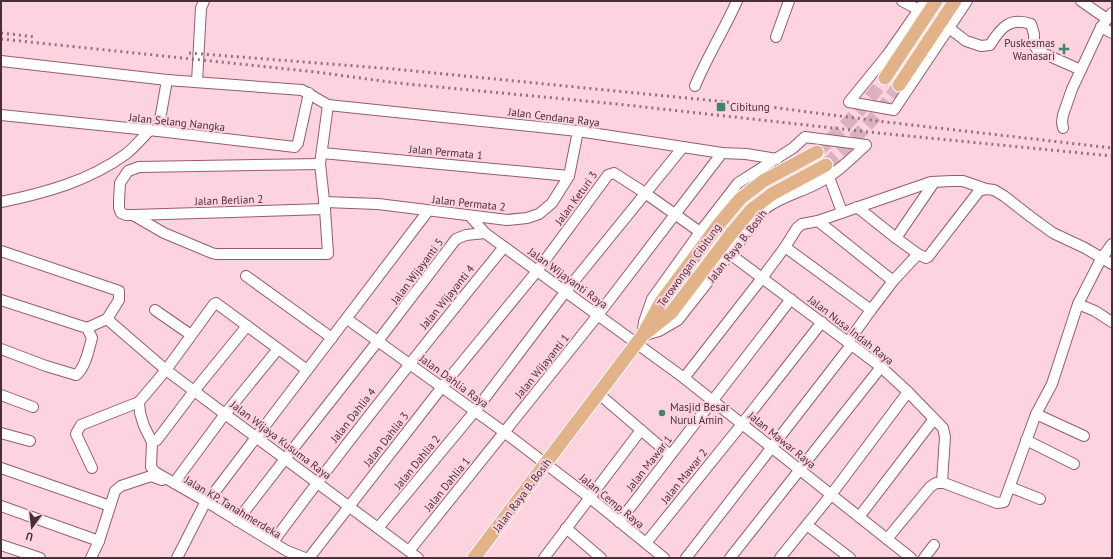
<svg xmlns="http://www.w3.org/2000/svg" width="1113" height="559" font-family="'PT Sans',sans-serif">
<rect width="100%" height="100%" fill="#fed3e0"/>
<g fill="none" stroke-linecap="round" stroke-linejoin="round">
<g stroke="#dab2be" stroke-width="13" stroke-dasharray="13 6" stroke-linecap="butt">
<path d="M 817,152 C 842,129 866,106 885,78"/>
<path d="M 826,165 C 853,140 879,116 899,85"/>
</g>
<g stroke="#975b6f" stroke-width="12">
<g id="minor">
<path d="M 902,1 L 919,10"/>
<path d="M 925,1 L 888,54 L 849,102 L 894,110 L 967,1"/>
<path d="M 1081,1 L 1107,19"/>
<path d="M 1101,27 L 1112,33"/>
<path d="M 949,28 L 966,41 L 981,46 L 990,45 C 1001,27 1010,17 1031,24 L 1034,34 L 1034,45 L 1038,51 L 1081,70"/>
<path d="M 776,37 L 789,1"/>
<path d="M 1,61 L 167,80 L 302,90 L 328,105 L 578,131 L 683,147 L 722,153 L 746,154 L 777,159"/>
<path d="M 197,82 L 201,8 L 204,1"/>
<path d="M 695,86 C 707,57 724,30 737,1"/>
<path d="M 1,115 L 158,131 L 295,147 L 298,143 L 309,93"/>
<path d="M 1063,128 L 1062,122 L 1063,115 L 1072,89 L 1101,27 L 1112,13"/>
<path d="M 158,131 L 167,80"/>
<path d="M 805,137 L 866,145 C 852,158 837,173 820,182 C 802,192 783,196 766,208 L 678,320 L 659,331 L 642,336 L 644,322 L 652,299 L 700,232 L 738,183 L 793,148 Z"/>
<path d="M 322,153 L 569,176"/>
<path d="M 320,164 L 139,167 L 128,171 L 120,183 L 119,201 L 119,208 L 121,213 L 126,215 L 133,215 L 325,209"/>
<path d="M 829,177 L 842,212"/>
<path d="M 1,202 C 45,193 89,181 126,154 C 135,147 142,138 150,130"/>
<path d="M 324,202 L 378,204 L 507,220 L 527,218 L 539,214 L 552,203 L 569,176 L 578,131"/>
<path d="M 857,207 L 896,238 L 918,254 L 926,258 L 928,257 L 979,191 L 986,189 L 994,190 L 1004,196 L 1031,217 L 1053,233 L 1085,248 L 1112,264"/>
<path d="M 133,215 L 164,233 L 212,253 L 216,254 L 328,254 L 325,209 L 320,164 L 328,105"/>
<path d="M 470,216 L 485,233 L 684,378 L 911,558"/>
<path d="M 818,221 L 893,281"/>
<path d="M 896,238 L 933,184 L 933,183"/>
<path d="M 785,247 L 871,310"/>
<path d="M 1,251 L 119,291 L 119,300 L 107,319 L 87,328 L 92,338 C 89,349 85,369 76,375 L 46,366 L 1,349"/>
<path d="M 730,254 L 881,367 L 908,392 L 943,428 L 945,437 L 942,482"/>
<path d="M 246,276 L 332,338"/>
<path d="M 1,300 L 87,328"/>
<path d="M 1078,304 L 1095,311 L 1112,322"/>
<path d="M 155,310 L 191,335"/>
<path d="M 107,319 L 166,370 L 418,558"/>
<path d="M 347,319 L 504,432 L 589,497 L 664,558"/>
<path d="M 848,342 L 871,310 L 893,281 L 918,254"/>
<path d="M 684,378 L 762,278 L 785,247 L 797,228 L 802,224 L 818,221 L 931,182 L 952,181 L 963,181 L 986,189"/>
<path d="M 599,394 L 670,455"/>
<path d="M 1,395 L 33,407"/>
<path d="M 1036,414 L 1084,436"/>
<path d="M 1,433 L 30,441"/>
<path d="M 1026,440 L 1074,464"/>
<path d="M 152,442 L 157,440 L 194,391 L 247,326"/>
<path d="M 1,468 L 110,506"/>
<path d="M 92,468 L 76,434 L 78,430 L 81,425 L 139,402"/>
<path d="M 174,483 L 225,414 L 278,349"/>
<path d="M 1010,487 L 1040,499"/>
<path d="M 207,502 L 428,211"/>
<path d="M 1,506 L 99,541"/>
<path d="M 859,517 L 934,419"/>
<path d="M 237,521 L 285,459 L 378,341 L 456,239 L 466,235 L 485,233"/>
<path d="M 619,522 L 791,299"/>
<path d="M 807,525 L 850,558"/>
<path d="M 378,528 L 475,411 L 566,291 L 683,147"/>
<path d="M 566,528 L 601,558"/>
<path d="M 887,539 L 930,487 L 936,483 L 944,483 L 997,503 L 1004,502 L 1036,414 L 1052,384 L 1078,304 L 1101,259 L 1112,244"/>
<path d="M 273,542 C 347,441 425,344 504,247"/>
<path d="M 646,543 L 742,424 L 822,322"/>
<path d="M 1,545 L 40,558"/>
<path d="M 409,551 L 598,315 L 722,153"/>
<path d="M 91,558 L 99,541 L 115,491 L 121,486 L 151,476 L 162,480"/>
<path d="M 177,558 L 204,505"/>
<path d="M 305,558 L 287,551 L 207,502 L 155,472 L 151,467 L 152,442 L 144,426 L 140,413 L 139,402 L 166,370 L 214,304 L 216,303 L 307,370"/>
<path d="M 309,558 L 442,387 L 537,271 L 608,175 L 614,173 L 645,193 L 700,232"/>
<path d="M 544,558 L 641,430"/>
<path d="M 686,558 L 851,345"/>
<path d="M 730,558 L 881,367"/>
<path d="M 780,558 L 831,495 L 908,392"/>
<path d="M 924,558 L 934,545"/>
</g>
</g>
<g stroke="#fff" stroke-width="15">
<g id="major">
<path d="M 885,78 L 936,1"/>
<path d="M 899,85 L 955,1"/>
<path d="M 646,333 L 671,313 L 731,234 L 751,210 L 772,194 L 826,165"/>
<path d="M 474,558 L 642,336 L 661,302 L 719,224 L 740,199 L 763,181 L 817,152"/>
</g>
</g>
<use href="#minor" stroke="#fff" stroke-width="10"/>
<use href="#major" stroke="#e2b288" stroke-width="13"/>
<g stroke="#92717b" stroke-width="3" stroke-dasharray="2 4" stroke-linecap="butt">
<path d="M 1,33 L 36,37"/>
<path d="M 1,39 L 316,72 L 397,83 L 617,104 L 878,133 L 1112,156"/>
<path d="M 189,53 L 394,69 L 747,104 L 886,122 L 1112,148"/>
</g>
</g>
<g fill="#418476" stroke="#fed3e0" stroke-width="1.5">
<path d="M1062 43h4v4h4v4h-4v4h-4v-4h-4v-4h4z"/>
<rect x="716" y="102" width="10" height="10" rx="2"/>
<circle cx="662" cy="413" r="4"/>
</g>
<g text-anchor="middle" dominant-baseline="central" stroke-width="4" stroke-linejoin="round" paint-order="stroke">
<g font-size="11" fill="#492e37" stroke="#fed3e0" text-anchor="start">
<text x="1055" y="43" text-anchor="end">Puskesmas<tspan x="1055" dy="13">Wanasari</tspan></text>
<text x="730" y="107">Cibitung</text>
<text x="670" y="407">Masjid Besar<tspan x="670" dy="13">Nurul Amin</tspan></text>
</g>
<g font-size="11" fill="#492e37" stroke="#fed3e0">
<text transform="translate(554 117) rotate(7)">Jalan Cendana Raya</text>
<text transform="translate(177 122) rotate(6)">Jalan Selang Nangka</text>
<text transform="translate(446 152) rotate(5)">Jalan Permata 1</text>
<text transform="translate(576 198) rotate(-54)">Jalan Keturi 3</text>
<text transform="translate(229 200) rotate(-2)">Jalan Berlian 2</text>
<text transform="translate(469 203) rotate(6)">Jalan Permata 2</text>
<text transform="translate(737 246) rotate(-52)">Jalan Raya B. Bosih</text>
<text transform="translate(689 265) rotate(-54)">Terowongan Cibitung</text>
<text transform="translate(417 271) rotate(-53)">Jalan Wijayanti 5</text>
<text transform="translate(568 278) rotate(36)">Jalan Wijayanti Raya</text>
<text transform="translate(447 297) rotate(-51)">Jalan Wijayanti 4</text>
<text transform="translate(851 330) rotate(38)">Jalan Nusa Indah Raya</text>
<text transform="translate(542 366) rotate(-51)">Jalan Wijayanti 1</text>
<text transform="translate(454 381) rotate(36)">Jalan Dahlia Raya</text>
<text transform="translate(353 415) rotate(-52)">Jalan Dahlia 4</text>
<text transform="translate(386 439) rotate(-52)">Jalan Dahlia 3</text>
<text transform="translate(281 440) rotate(37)">Jalan Wijaya Kusuma Raya</text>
<text transform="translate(782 440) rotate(39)">Jalan Mawar Raya</text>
<text transform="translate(417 462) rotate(-51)">Jalan Dahlia 2</text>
<text transform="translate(649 463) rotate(-52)">Jalan Mawar 1</text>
<text transform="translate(684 476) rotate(-51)">Jalan Mawar 2</text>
<text transform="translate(447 484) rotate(-51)">Jalan Dahlia 1</text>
<text transform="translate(522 495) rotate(-53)">Jalan Raya B. Bosih</text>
<text transform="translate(612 501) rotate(39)">Jalan Cemp. Raya</text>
<text transform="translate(233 507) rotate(31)">Jalan KP. Tanahmerdeka</text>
</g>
</g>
<rect width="1113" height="559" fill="none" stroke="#492e37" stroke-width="4"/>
<g transform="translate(32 527) rotate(195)" stroke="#fed3e0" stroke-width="3" paint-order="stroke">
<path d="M0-3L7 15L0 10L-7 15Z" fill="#492e37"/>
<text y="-6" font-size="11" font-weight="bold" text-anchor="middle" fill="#492e37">U</text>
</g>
</svg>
